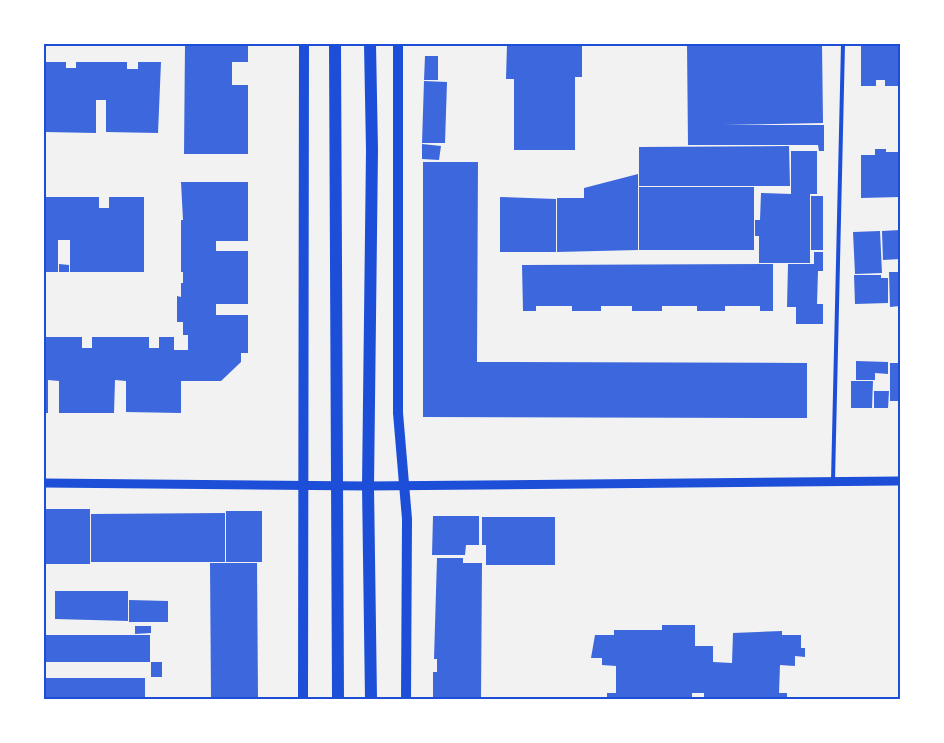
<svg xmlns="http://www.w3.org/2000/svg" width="944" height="743" font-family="'Noto Sans',sans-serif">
<rect width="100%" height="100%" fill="#f2f2f2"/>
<g fill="#3d67dc">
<path d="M 185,44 L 248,44 L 248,62 L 232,62 L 232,85 L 248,85 L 248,154 L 184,154 Z"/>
<path d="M 507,44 L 582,44 L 582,77 L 575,77 L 575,150 L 514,150 L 514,79 L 506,79 Z"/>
<path d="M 687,44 L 822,44 L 823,123 L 723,125 L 824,125 L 824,151 L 819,151 L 818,145 L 688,145 Z"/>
<path d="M 861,44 L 900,44 L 900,86 L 885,86 L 885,80 L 876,80 L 876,86 L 861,86 Z"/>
<path d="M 425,56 L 438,56 L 438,80 L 424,80 Z"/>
<path d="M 44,62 L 66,62 L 66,68 L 76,68 L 76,62 L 127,62 L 127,69 L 138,69 L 138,62 L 161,62 L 158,133 L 106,132 L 106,100 L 96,100 L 96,133 L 45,132 Z"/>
<path d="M 424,81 L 447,82 L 445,143 L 422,143 Z"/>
<path d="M 422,144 L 441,146 L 439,160 L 422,159 Z"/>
<path d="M 789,146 L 790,186 L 639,186 L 639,147 Z"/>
<path d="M 875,149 L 886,149 L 886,152 L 900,152 L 900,197 L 861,198 L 861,155 L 875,155 Z"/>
<path d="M 791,151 L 817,151 L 817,194 L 810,194 L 810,263 L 759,263 L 759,236 L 755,236 L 755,220 L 760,220 L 761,193 L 791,194 Z"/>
<path d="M 423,162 L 478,162 L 477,362 L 807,363 L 807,418 L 423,417 Z"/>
<path d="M 638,174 L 638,250 L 557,252 L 557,198 L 584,198 L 584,188 Z"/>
<path d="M 181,182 L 248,182 L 248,241 L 216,241 L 216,251 L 248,251 L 248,304 L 216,304 L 216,315 L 248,315 L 248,353 L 241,353 L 241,362 L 221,381 L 181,381 L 181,413 L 126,412 L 126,381 L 115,380 L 114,413 L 59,413 L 59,381 L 48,380 L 48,413 L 44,413 L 44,337 L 82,337 L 82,348 L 92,348 L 92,337 L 149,337 L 149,348 L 159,348 L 159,337 L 174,337 L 174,350 L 188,350 L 188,335 L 183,335 L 183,322 L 177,322 L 177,296 L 181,297 L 181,283 L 183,283 L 183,272 L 181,272 L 181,220 L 183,220 Z"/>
<rect x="639" y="187" width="115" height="63"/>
<rect x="811" y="196" width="12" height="54"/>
<path d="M 44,197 L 99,197 L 99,208 L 109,208 L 109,197 L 144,197 L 144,272 L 70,272 L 70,240 L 58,240 L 58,272 L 44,272 Z"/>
<path d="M 500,197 L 556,199 L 556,252 L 500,252 Z"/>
<path d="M 900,230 L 900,259 L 883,260 L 882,231 Z"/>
<path d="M 880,231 L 882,273 L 855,274 L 853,232 Z"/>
<path d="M 814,252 L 823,252 L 823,271 L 818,271 L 817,304 L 823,304 L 823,324 L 796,324 L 796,307 L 787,307 L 788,264 L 814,264 Z"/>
<path d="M 59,264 L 69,265 L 69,272 L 59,272 Z"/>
<path d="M 773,264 L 773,311 L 760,311 L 760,306 L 725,306 L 725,311 L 697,311 L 697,306 L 662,306 L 662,311 L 632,311 L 632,306 L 601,306 L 601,311 L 572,311 L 572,306 L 536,306 L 536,311 L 523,311 L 522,265 Z"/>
<path d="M 889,272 L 900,272 L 900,306 L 890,307 Z"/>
<path d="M 854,275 L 881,275 L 881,278 L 888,278 L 888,303 L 855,304 Z"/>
<path d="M 856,361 L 888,362 L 888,374 L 875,373 L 875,380 L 856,380 Z"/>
<rect x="890" y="363" width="10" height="38"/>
<path d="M 851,381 L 873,381 L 872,408 L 851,408 Z"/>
<path d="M 874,391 L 889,391 L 888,408 L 874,408 Z"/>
<rect x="44" y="509" width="46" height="55"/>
<rect x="226" y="511" width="36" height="51"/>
<path d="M 225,513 L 225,562 L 91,562 L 91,514 Z"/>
<path d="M 433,516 L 479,516 L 479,545 L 466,545 L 465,555 L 432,555 Z"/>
<path d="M 482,517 L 555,517 L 555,565 L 486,565 L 486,545 L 482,545 Z"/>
<path d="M 437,558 L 463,558 L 463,563 L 482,563 L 481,699 L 433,699 L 433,672 L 437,672 L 437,659 L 434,659 Z"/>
<path d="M 210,563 L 257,563 L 258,699 L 211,699 Z"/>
<path d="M 55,591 L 128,591 L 128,621 L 55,619 Z"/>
<path d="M 129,600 L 168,601 L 168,622 L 129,622 Z"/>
<path d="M 662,625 L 695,625 L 695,646 L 713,646 L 713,662 L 732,663 L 733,633 L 782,631 L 782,635 L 801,635 L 801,648 L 805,648 L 805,657 L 795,656 L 795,666 L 780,665 L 779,693 L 787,693 L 787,699 L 704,699 L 704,693 L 692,693 L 692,699 L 607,699 L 607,693 L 616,693 L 616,666 L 602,665 L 602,658 L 591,658 L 595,635 L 614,635 L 614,630 L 662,630 Z"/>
<path d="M 135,626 L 151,626 L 151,633 L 135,634 Z"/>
<rect x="44" y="635" width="106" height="27"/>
<rect x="151" y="662" width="11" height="15"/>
<rect x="44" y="678" width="101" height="21"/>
</g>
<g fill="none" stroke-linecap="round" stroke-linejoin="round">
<path stroke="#1d4ed8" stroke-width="4" d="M 833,481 L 843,44"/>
<path stroke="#1d4ed8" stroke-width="9" d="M 44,483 L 368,486 L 900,481"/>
<g stroke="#1d4ed8" stroke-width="10">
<path d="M 398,44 L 398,413 L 407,519 L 406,699"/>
<path d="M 303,699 L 304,44"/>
</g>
<g stroke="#1d4ed8" stroke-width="12">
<path d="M 335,44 L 338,699"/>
<path d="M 370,44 L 372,150 L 368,486 L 371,699"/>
</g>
</g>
<rect width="944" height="743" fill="none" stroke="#ffffff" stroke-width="90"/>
<rect x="45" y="45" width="854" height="653" fill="none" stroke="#1d4ed8" stroke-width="2"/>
</svg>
